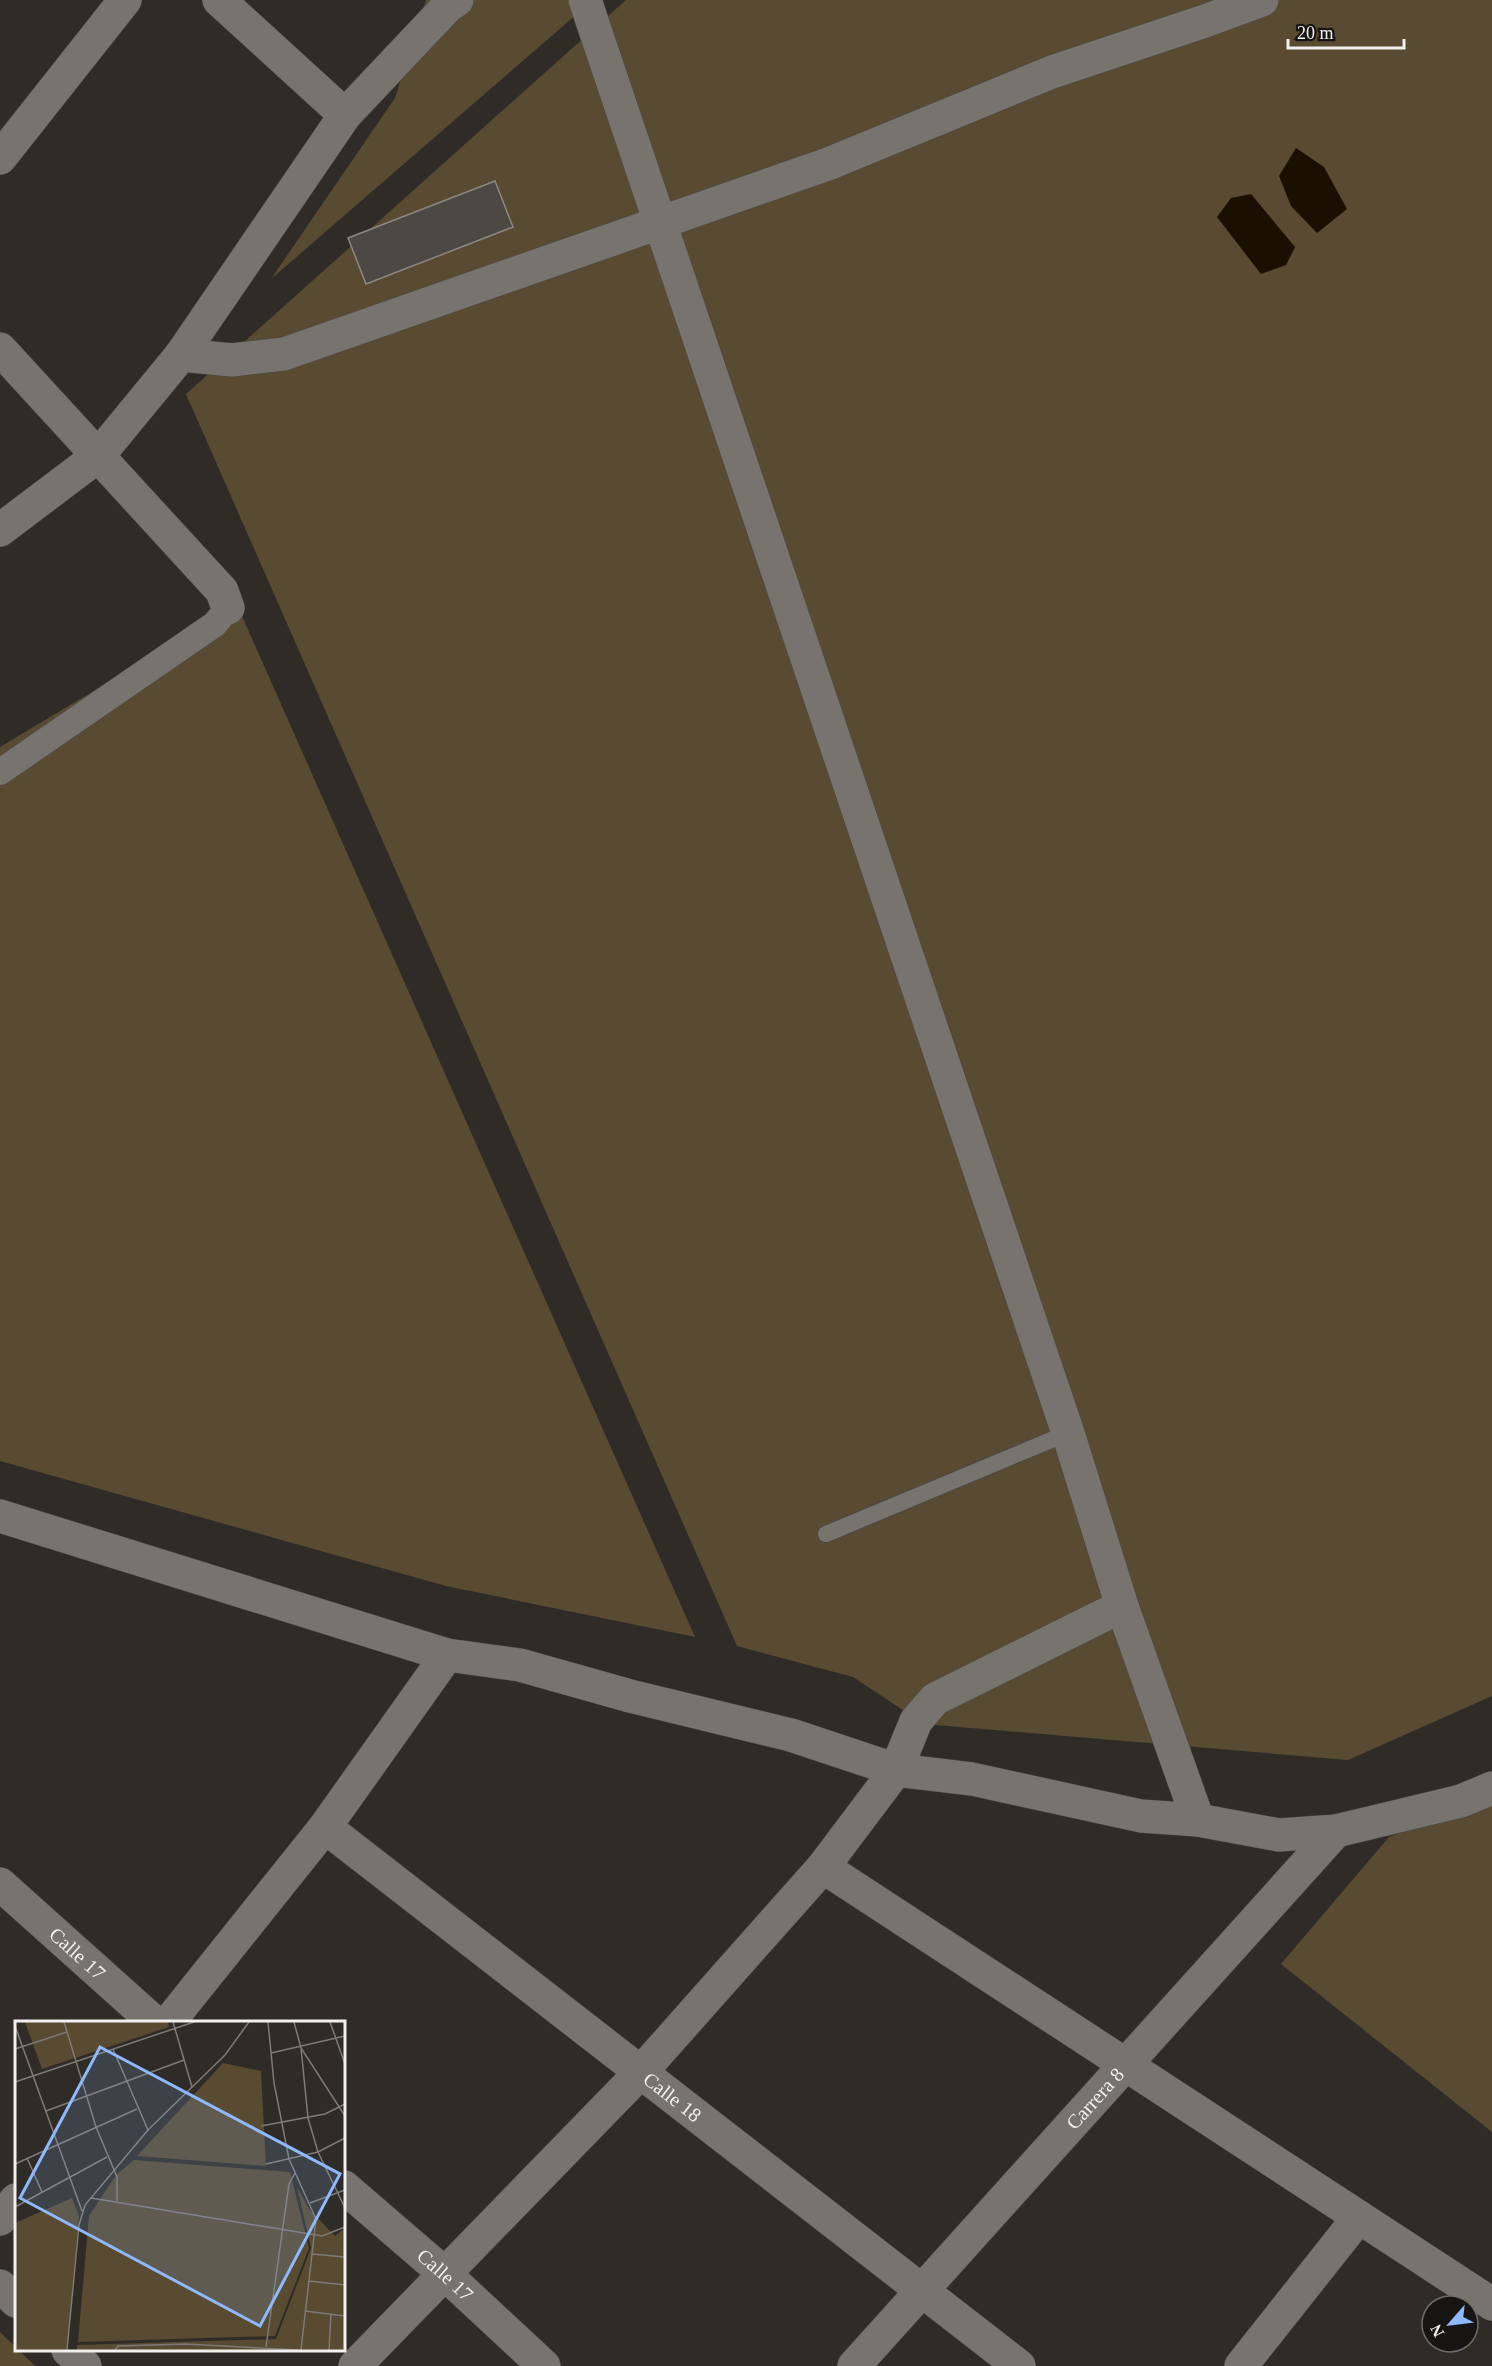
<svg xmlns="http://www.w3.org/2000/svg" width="1492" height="2366" font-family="'Times New Roman',serif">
<rect width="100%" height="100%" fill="#2f2c28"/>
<g fill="#594a32">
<path d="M 426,0 L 593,0 L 271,279 L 395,98 Z"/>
<path d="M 626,0 L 1492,0 L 1492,1696 L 1348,1760 L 924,1724 L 853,1677 L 737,1646 L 186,394 Z"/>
<path d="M 237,605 L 695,1637 L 446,1586 L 0,1461 L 0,747 Z"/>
<path d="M 1492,1798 L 1492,2132 L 1281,1964 L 1389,1837 Z"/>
<path d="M 0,2332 L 35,2366 L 0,2366 Z"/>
</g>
<g fill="#1a0f00">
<path d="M 1296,148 L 1324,167 L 1347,209 L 1317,233 L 1291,206 L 1279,176 Z"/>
<path d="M 1251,194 L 1295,247 L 1286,265 L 1261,274 L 1217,217 L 1231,198 Z"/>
</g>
<path fill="#4c4944" stroke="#8b8883" stroke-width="1.5" d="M 495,181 L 513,227 L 366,284 L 348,238 Z"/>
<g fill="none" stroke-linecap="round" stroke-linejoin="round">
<g stroke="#4c4a46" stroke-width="18">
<path id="service" d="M 826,1534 L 1068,1433"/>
</g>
<g stroke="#4c4a46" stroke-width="27">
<path id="pedestrian" d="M 0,772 L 215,624 L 228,608"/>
</g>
<g stroke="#4c4a46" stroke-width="34">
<g id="minor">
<path d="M 219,0 L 345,115"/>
<path d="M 585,0 L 1068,1433 L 1122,1606 L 1198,1820"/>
<path d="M 0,158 L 125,0"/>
<path d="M 0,349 L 222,591 L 228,608"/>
<path d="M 181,355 L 232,360 L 284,354 L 828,164 L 1052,72 L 1205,21 L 1262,0"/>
<path d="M 0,530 L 98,456 L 181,355 L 345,115 L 448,6 L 457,0"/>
<path d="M 0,1516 L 447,1655 L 520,1665 L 630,1696 L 791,1735 L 896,1770 L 972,1779 L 1141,1816 L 1198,1820 L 1279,1835 L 1336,1831 L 1461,1801 L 1492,1788"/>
<path id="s1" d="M 325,1827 L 1019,2366"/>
<path d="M 823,1867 L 1492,2304"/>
<path id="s2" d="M 0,1884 L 154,2022"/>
<path d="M 169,2022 L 325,1827 L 447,1655"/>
<path id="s3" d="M 344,2187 L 445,2274 L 544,2366"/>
<path d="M 0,2219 L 16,2200"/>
<path d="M 355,2366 L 641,2072 L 823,1867 L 896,1770 L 916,1721 L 935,1699 L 1122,1606"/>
<path id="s4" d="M 854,2366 L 1336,1831"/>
<path d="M 1241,2366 L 1359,2217"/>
</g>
</g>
<g stroke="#4c4a46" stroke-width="34">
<g id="tertiary">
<path d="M 0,2286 L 16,2301"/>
<path d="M 68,2350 L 85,2366"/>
</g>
</g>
<use href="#service" stroke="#77746f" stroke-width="16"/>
<use href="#pedestrian" stroke="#77746f" stroke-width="26"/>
<use href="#minor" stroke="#77746f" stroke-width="33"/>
<use href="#tertiary" stroke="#77746f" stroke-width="33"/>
</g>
<g text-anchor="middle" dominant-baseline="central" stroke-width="4.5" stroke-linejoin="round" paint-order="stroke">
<g font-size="20" fill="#f2f0ee" stroke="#161513">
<text stroke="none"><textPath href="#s2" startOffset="104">Calle 17</textPath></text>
<text stroke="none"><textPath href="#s1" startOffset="440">Calle 18</textPath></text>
<text stroke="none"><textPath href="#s4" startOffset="360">Carrera 8</textPath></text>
<text stroke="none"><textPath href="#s3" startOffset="134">Calle 17</textPath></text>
</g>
</g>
<g transform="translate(15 2021)">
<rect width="330" height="330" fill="#2f2c28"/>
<path d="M 10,1 L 153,1 L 154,6 L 27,48 ZM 208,42 L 246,50 L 251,145 L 122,135 ZM 119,139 L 275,151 L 294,227 L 260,315 L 63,321 L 74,195 L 101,154 ZM 282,166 L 294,188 L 320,215 L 330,207 L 330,329 L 62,329 L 62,324 L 261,318 L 296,227 ZM 57,177 L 64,195 L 52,329 L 0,329 L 0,202 Z" fill="#594a32"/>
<path fill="none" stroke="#7d7a77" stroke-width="1.5" d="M 49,1 L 81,106 L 102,156 L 102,180M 158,1 L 177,66M 253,1 L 259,62 L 274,138 L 301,198 L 286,329M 279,1 L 286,27 L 330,95M 315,1 L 330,43M 0,5 L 67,190M 286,27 L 293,97 L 303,131 L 330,187M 0,28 L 52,11M 98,28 L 133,109M 256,32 L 330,15M 0,61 L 179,1M 31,90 L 169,39M 246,105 L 310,93 L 330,83M 12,137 L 27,171M 0,143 L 122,88M 251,143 L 303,131 L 330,117M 76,177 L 307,215 L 330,206M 295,182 L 330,169M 0,186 L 92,136M 297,233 L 330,236M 294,260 L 330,264M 290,290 L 330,295M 251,326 L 274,163 L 280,152M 52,329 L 64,204 L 70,184 L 133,109 L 210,34 L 234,1M 100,329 L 103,325 L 170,323 L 283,329M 314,329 L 316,293"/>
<path fill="#8eb9fc" fill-opacity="0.15" stroke="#8eb9fc" stroke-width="3" d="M 85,26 L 325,153 L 245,305 L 5,177 Z"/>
<rect width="330" height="330" fill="none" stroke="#f2f0ee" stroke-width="3"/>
</g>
<g transform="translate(1450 2324) rotate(242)"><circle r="28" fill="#161513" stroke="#6e6d6b" stroke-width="1.5"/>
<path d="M0-4.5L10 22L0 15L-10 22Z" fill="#8eb9fc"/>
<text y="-9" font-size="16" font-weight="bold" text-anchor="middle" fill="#f2f0ee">N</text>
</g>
<path d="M1288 39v9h116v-9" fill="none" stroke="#f2f0ee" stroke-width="3"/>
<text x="1297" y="39" font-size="18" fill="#f2f0ee" stroke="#161513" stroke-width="4.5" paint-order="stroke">20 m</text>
</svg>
